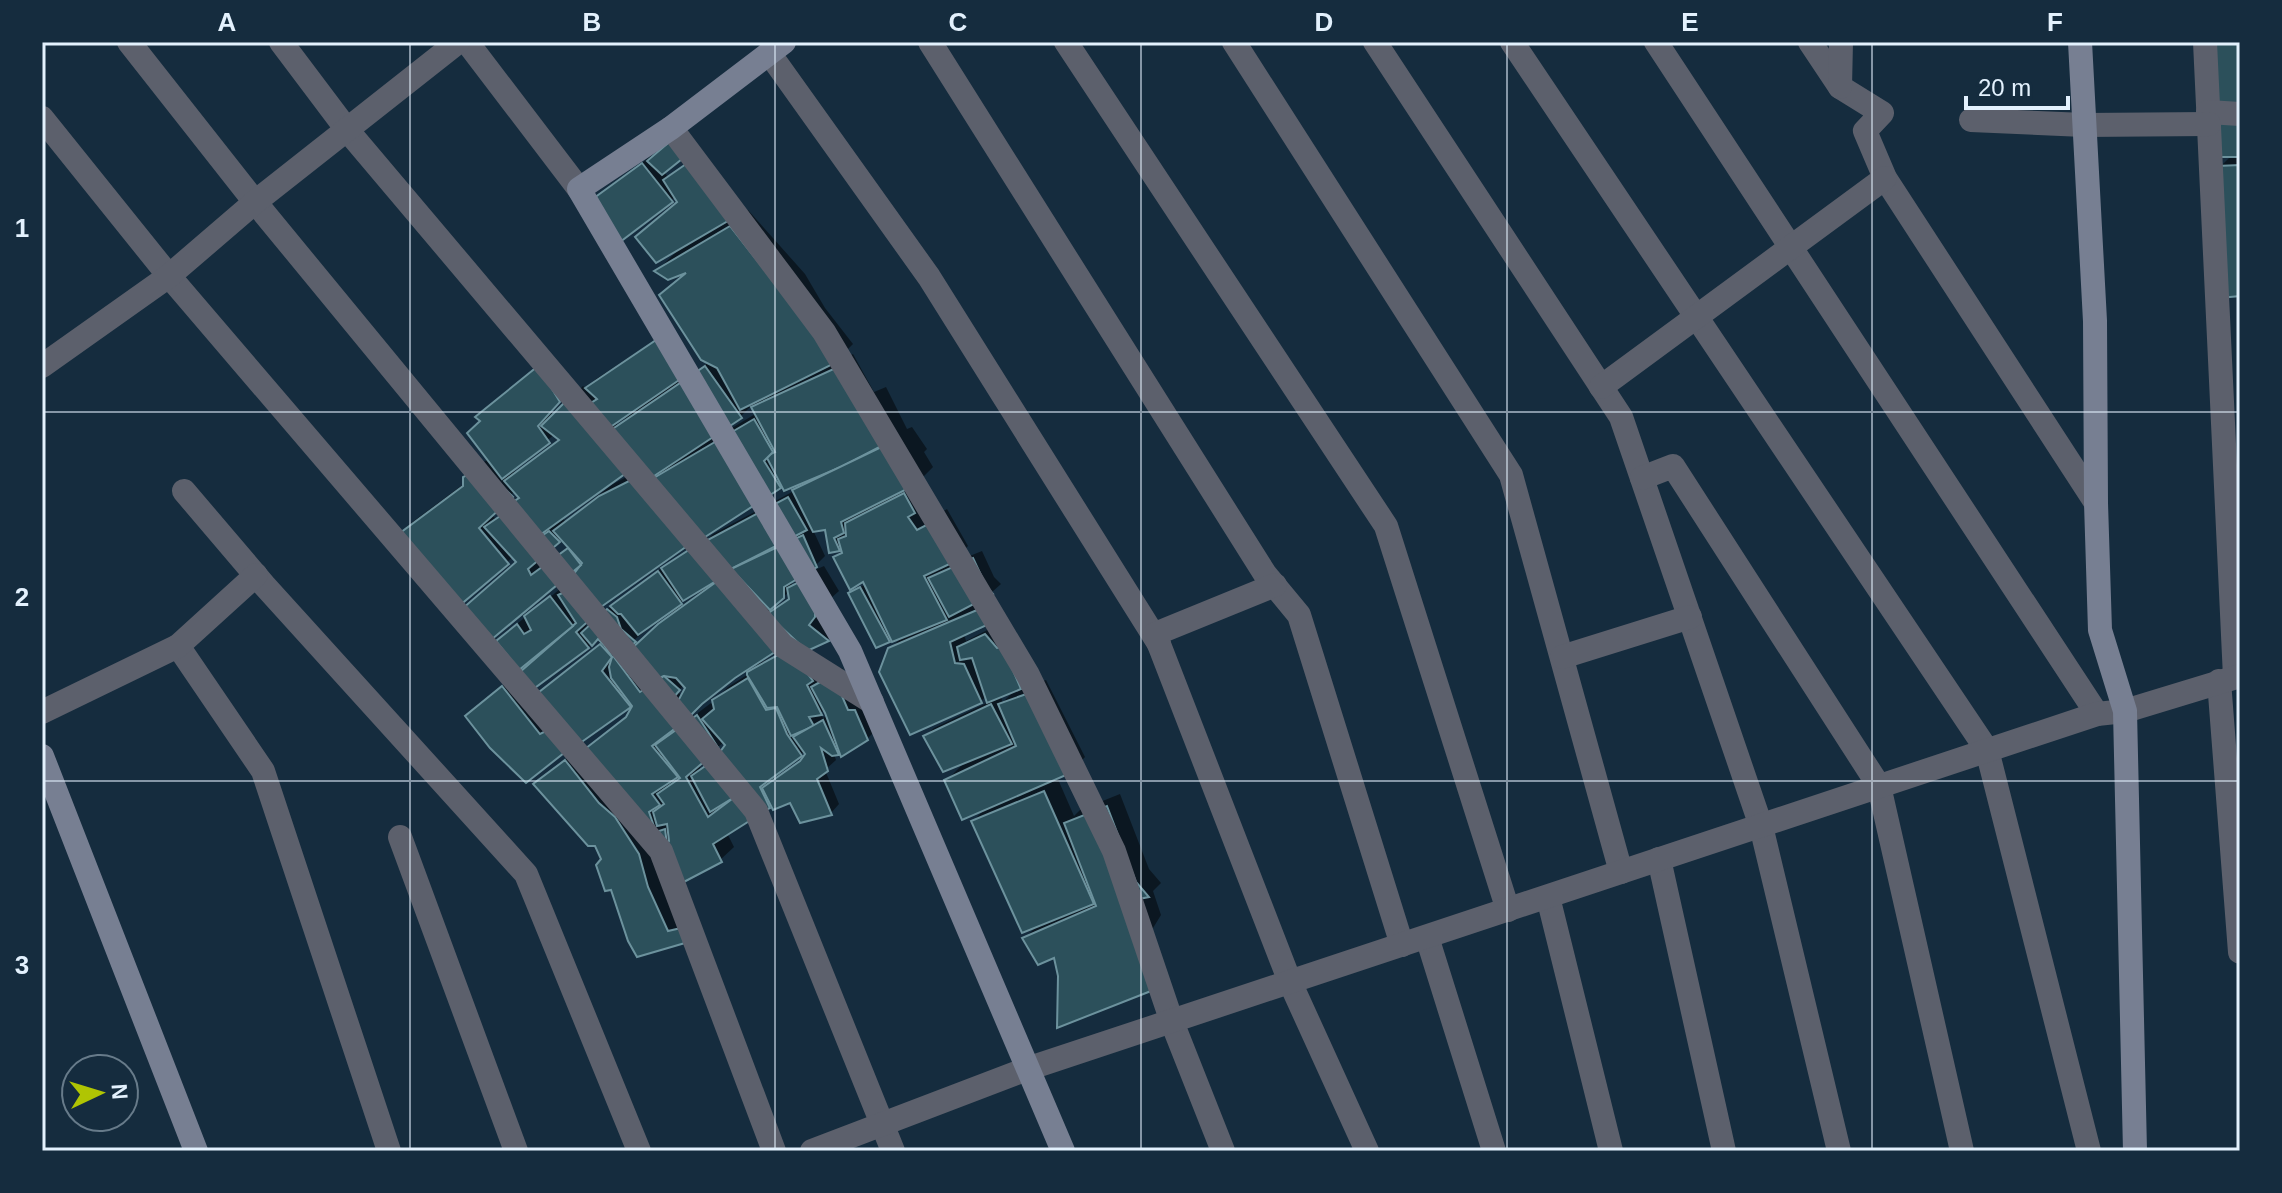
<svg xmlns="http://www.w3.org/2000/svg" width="2282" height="1193" font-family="Arial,sans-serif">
<rect width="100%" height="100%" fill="#152c3e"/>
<g fill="#0007" fill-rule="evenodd">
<path d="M 2240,42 L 2240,294 L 2220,167 L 2232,155 Z"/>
<path d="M 651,156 L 668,177 L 696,157 L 731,220 L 748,210 L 805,274 L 825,308 L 853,344 L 835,362 L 853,354 L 874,392 L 886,387 L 907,429 L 912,427 L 927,449 L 924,452 L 933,467 L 920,480 L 931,518 L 947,509 L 968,546 L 950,564 L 982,551 L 994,577 L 1001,584 L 982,601 L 964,634 L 966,641 L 995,626 L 1029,679 L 1018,690 L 1046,680 L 1085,757 L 1072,771 L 1057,777 L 1074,816 L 1080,810 L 1120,794 L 1149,869 L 1161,883 L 1153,891 L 1161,915 L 1150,933 L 1060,976 L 1056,956 L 1024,939 L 1040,923 L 973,821 L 987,807 L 947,780 L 967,760 L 925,736 L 934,728 L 989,702 L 987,696 L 981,701 L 890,649 L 904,635 L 889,640 L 850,593 L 866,584 L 836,557 L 846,548 L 831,551 L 826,527 L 813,530 L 825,556 L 816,565 L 792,580 L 792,586 L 801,576 L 824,566 L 839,591 L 830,599 L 836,631 L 827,640 L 809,648 L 822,679 L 842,668 L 857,702 L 864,702 L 876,730 L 867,739 L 840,755 L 834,754 L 836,760 L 825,770 L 839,804 L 831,813 L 791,801 L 772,803 L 727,833 L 734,847 L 720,860 L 671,841 L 653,846 L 697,928 L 638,955 L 596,844 L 536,784 L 579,748 L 583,753 L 631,712 L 635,706 L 632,703 L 568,748 L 476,708 L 512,679 L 536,696 L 603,641 L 599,637 L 588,647 L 550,646 L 507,632 L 560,589 L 569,587 L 584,561 L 581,562 L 577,554 L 572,557 L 492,637 L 518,561 L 513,557 L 459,604 L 398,536 L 411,523 L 465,483 L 478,465 L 489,459 L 483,420 L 478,417 L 552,355 L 572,387 L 550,411 L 554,416 L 583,386 L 586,389 L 596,379 L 660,337 L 680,381 L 709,362 L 662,296 L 687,271 L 658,270 L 679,249 L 679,201 L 676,196 L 671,200 L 597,198 ZM 752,405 L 757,413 L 715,438 L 741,416 ZM 631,413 L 618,426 L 615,421 ZM 555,434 L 560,438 L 516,473 L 512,469 ZM 636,461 L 642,469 L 613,484 L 565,521 L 562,517 ZM 806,479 L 794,491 L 713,534 L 708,539 L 704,535 L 782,483 ZM 515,491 L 520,496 L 496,519 L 491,514 ZM 700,533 L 696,544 L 621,597 L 588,628 L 584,622 L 599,606 ZM 562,538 L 569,546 L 545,564 L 541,555 ZM 699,589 L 701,592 L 681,606 L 680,604 L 688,596 ZM 790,591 L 791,597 L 773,610 L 771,607 ZM 673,608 L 675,610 L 632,651 L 628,645 ZM 791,634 L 801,643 L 760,663 L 758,661 ZM 757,662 L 758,664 L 750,673 L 728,687 L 714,701 L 716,710 L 711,703 L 678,728 L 702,701 ZM 684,685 L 687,688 L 682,698 L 678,691 ZM 1015,690 L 1003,702 L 1000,696 ZM 825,709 L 828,715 L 823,718 L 820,714 ZM 724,742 L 727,745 L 701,771 L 699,763 ZM 805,751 L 806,757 L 776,778 L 773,776 Z"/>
</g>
<g fill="#2c505b" stroke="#6c929d" stroke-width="2">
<path d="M 2215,42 L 2240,42 L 2240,109 L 2218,109 Z"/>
<path d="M 2219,116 L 2240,117 L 2240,157 L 2215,157 Z"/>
<path d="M 674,138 L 687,155 L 662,175 L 647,161 Z"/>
<path d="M 642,163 L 673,202 L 620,242 L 594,198 Z"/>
<path d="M 686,164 L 733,218 L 656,263 L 635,237 L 677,202 L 663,180 Z"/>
<path d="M 2240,165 L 2240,296 L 2220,298 L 2217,166 Z"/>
<path d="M 730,226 L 837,362 L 740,410 L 717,368 L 701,360 L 659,295 L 686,273 L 668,280 L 654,271 Z"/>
<path d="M 662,336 L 685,376 L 609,428 L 586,406 L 597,399 L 585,388 Z"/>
<path d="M 538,366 L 560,402 L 538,426 L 550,443 L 502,479 L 467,433 L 480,421 L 475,417 Z"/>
<path d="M 705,366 L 742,418 L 648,480 L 611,430 Z"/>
<path d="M 840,366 L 893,440 L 841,467 L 784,491 L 766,456 L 775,452 L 751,407 Z"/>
<path d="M 569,398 L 629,471 L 540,535 L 508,505 L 519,498 L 504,481 L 559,440 L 541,426 Z"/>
<path d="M 754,419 L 773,452 L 764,461 L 781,488 L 702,539 L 652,479 Z"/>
<path d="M 898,439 L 921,482 L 841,522 L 844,533 L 834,538 L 840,551 L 829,553 L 825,530 L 813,532 L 792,490 Z"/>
<path d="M 483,467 L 513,497 L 479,528 L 509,564 L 459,606 L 396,536 L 463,486 L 463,477 Z"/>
<path d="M 633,479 L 697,539 L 601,607 L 573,575 L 582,563 L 553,531 L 599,496 Z"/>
<path d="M 904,493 L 915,513 L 908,517 L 917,530 L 934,521 L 956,561 L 924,576 L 947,620 L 892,642 L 863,582 L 850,590 L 833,557 L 842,553 L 838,539 L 846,536 L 845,523 Z"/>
<path d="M 788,497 L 807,530 L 729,570 L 702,543 Z"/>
<path d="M 506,512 L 531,543 L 549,531 L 560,542 L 528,569 L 531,575 L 568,548 L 581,565 L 491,640 L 462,609 L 516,562 L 484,527 Z"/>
<path d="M 803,535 L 817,567 L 784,587 L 784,598 L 770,610 L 731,569 Z"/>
<path d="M 698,544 L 716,581 L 683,601 L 661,568 Z"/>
<path d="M 973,558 L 986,586 L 993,594 L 949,617 L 928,578 Z"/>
<path d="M 658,571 L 682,604 L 638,635 L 621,614 L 618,614 L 610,606 Z"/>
<path d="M 815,574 L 815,617 L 809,625 L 829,641 L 807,651 L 767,614 L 789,599 L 787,588 Z"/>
<path d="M 723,577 L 781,648 L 735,678 L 702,704 L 686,720 L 678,701 L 685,688 L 676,678 L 664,676 L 653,680 L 630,650 L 658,624 Z"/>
<path d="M 860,587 L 890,642 L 876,648 L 848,593 Z"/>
<path d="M 569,590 L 593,617 L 576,632 L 589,648 L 532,690 L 520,672 L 576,623 L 558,595 Z"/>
<path d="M 550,596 L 573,626 L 519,670 L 496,641 L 517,624 L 524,634 L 531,630 L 524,616 Z"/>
<path d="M 607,609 L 617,617 L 621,629 L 636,642 L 614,657 L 640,692 L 664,676 L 680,690 L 666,706 L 677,727 L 652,746 L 678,777 L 652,794 L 660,805 L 649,812 L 656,832 L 665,829 L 667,844 L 581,752 L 626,717 L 632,706 L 611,678 L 609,667 L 612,657 L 604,645 L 598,639 L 592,646 L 581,633 Z"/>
<path d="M 977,610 L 989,624 L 950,642 L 955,663 L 964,664 L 982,703 L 910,735 L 879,672 L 888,648 Z"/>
<path d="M 985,634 L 997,648 L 1003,647 L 1021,689 L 987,703 L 972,658 L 960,660 L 957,647 Z"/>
<path d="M 600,644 L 612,657 L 602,671 L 631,707 L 576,746 L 534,696 Z"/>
<path d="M 785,651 L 801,665 L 813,681 L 807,685 L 822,715 L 809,717 L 814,726 L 791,736 L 777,707 L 767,708 L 747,675 L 747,672 Z"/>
<path d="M 833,675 L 848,710 L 855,710 L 868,740 L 841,757 L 825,713 L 811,687 Z"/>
<path d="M 748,678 L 766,710 L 776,708 L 787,734 L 802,756 L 760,787 L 770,808 L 760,813 L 717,756 L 725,745 L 702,719 L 714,709 L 712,700 Z"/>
<path d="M 502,686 L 540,734 L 552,728 L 569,749 L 526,783 L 490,748 L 465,716 Z"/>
<path d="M 1032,692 L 1073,772 L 962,820 L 944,780 L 1016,746 L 998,704 Z"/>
<path d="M 991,704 L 1012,744 L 943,772 L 923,736 Z"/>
<path d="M 697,715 L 719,749 L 686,777 L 708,817 L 736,796 L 754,818 L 713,844 L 722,862 L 678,885 L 663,850 L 669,841 L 667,824 L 657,826 L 653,812 L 664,804 L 657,794 L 680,778 L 655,745 Z"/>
<path d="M 823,720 L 839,755 L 832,756 L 821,748 L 828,771 L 817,779 L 832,815 L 800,823 L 790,803 L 773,810 L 762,788 L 800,761 L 805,754 L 793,737 Z"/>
<path d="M 565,760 L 599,803 L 615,817 L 639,854 L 648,887 L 668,931 L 681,928 L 685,943 L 637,957 L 628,941 L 611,890 L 605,891 L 596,865 L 601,859 L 595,846 L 588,846 L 533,784 Z"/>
<path d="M 711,762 L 736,796 L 710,812 L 691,776 Z"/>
<path d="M 1044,791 L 1094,904 L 1022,933 L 971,821 Z"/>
<path d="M 1107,806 L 1136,882 L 1149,897 L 1139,899 L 1156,989 L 1057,1028 L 1058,976 L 1054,958 L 1038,965 L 1022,938 L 1096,906 L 1064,823 Z"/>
</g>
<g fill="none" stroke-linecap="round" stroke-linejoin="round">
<g stroke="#5c606c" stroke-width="24">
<path d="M 129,42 L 255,202 L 756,811 L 893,1151"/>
<path d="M 281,42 L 348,131 L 783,646 L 872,702"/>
<path d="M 467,42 L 579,189"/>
<path d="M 930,42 L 1265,574 L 1299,615 L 1402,945"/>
<path d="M 1066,42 L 1386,526 L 1508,910"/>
<path d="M 1234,42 L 1511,475 L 1621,872"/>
<path d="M 1375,42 L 1621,417 L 1761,826 L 1839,1151"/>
<path d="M 1512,42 L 1987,750 L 2089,1151"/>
<path d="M 1656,42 L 2097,714"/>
<path d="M 1810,42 L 1840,87 L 1882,113 L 1865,131 L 1885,178 L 2096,503"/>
<path d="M 2205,42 L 2235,677"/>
<path d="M 769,53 L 929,277 L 1159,644"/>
<path d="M 1840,87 L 1841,42"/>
<path d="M 2208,112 L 2240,114"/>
<path d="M 42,118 L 169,276 L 661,851 L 774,1151"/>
<path d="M 1971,120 L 2084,125 L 2209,124"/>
<path d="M 671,128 L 824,332 L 1028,675 L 1114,851 L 1172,1022 L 1223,1151"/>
<path d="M 42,366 L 169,276 L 255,202 L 458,42"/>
<path d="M 1601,387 L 1885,178"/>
<path d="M 1642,478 L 1673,466 L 1879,786 L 1962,1151"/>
<path d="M 184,491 L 264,585 L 526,874 L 639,1151"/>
<path d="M 1275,585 L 1155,634 L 1290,982 L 1367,1151"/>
<path d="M 178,646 L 263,771 L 389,1151"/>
<path d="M 1562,657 L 1690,617"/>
<path d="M 2219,681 L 2240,952"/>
<path d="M 42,712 L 178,646 L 256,575"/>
<path d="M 400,837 L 516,1151"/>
<path d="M 1659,859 L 1724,1151"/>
<path d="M 1548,897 L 1611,1151"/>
<path d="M 1427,937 L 1494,1151"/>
<path d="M 812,1151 L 1027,1069 L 2097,714 L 2125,711 L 2240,676"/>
</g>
<g stroke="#777f92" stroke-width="24">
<path d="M 784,42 L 671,128 L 579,189 L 850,651 L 1063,1151"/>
<path d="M 2080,42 L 2095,321 L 2096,503 L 2100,630 L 2125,711 L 2135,1151"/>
<path d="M 42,756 L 196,1151"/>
</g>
</g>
<path fill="none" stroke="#e3f1fd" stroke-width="2" stroke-opacity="0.55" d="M 410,42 L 410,1151M 775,42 L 775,1151M 1141,42 L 1141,1151M 1507,42 L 1507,1151M 1872,42 L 1872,1151M 42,412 L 2240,412M 42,781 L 2240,781"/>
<rect width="2282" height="1193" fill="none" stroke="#152c3e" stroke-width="88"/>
<g transform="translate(100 1093) rotate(86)"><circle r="38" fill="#152c3e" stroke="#677b8a" stroke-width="2"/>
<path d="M0-6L14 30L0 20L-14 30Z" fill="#b0c503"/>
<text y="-12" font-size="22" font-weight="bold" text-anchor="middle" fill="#e3f1fd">N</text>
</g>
<path d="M1966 96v12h102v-12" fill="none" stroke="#e3f1fd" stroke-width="4"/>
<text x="1978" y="96" font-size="24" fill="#e3f1fd" stroke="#152c3e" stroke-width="6" paint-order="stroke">20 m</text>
<rect x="44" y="44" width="2194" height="1105" fill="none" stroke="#e3f1fd" stroke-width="3"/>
<g font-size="26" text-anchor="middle" font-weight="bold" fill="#e3f1fd">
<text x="227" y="31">A</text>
<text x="592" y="31">B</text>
<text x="958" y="31">C</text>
<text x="1324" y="31">D</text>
<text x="1690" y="31">E</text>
<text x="2055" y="31">F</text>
<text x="22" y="237">1</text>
<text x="22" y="606">2</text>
<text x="22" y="974">3</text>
</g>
</svg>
